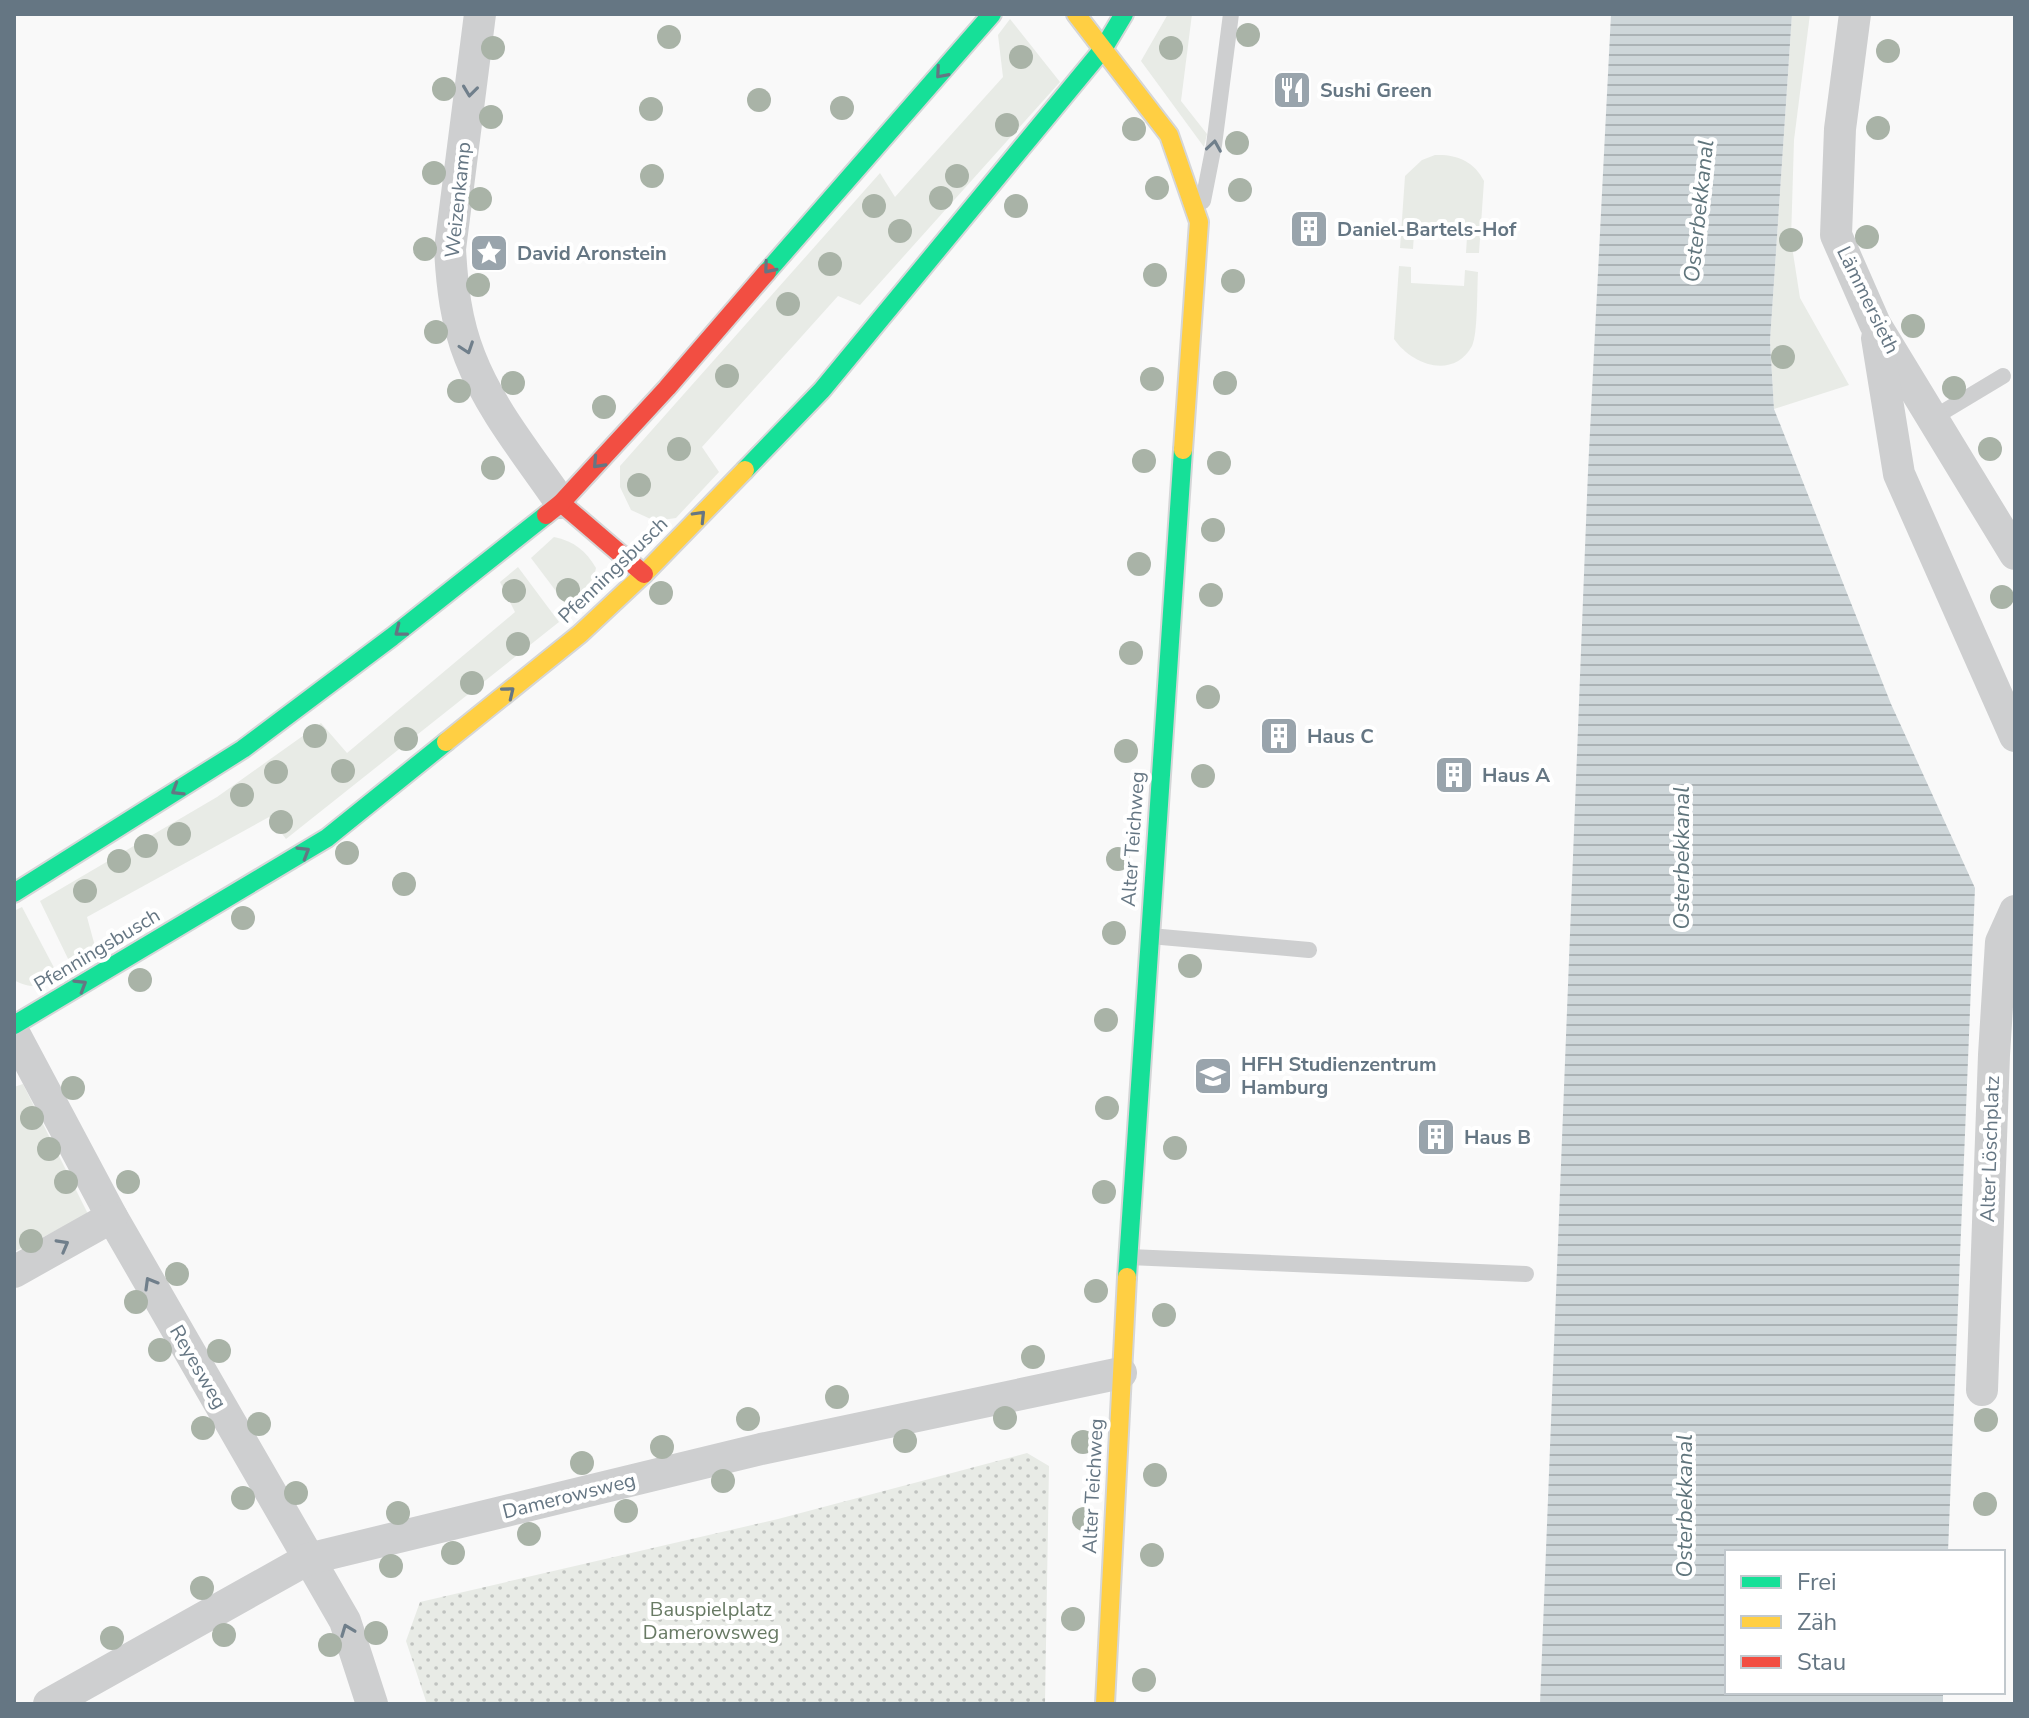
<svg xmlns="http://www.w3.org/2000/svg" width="2029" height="1718" font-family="'Nunito Sans',sans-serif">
<defs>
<pattern id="park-dots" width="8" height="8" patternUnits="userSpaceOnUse" patternTransform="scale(2)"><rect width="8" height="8" fill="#e8ebe6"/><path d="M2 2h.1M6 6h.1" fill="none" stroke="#c0c3c0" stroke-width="1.8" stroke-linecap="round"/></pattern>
<pattern id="water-rules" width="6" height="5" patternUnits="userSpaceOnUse" patternTransform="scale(2)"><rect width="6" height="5" fill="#ced6d9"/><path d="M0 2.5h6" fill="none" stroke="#abb2b5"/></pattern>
</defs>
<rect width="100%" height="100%" fill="#f9f9f9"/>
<g fill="#e8ebe6">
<path d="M 1168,14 L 1192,14 L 1181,101 L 1207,134 L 1204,147 L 1141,61 Z"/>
<path d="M 1792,14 L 1810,14 L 1794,140 L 1791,240 L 1800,298 L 1849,385 L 1774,409 L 1770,341 Z"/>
<path d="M 1010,19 L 1060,82 L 860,305 L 838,296 L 702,447 L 719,472 L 676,518 L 655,521 L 631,510 L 620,487 L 620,466 L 880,173 L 895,197 L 1003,77 L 998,35 Z"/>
<path d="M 1435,155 C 1456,154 1474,161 1484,181 L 1479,253 L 1466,253 L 1467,237 L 1414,234 L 1413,249 L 1400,248 L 1405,176 L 1422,160 Z"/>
<path d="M 1399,266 L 1411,267 L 1411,283 L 1464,286 L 1465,270 L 1478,272 C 1477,287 1478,335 1472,346 C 1453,380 1412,365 1394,339 Z"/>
<path d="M 554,537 C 574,541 586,551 596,568 L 591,589 L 571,611 L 531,558 Z"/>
<path d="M 518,567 L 559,622 L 286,839 L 269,817 L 87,917 L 96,950 L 72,967 L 40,901 L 217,797 L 321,723 L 347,753 L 515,612 L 500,582 Z"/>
<path d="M 22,907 L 60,979 C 43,986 31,990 14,980 L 14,911 Z"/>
<path d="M 23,1084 L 88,1214 L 14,1252 L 14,1087 Z"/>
</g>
<path fill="url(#park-dots)" d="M 1027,1453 L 1049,1466 L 1045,1704 L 427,1704 L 406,1641 L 420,1602 L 778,1519 Z"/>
<path fill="url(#water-rules)" d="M 1611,14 L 1792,14 L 1770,341 L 1774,409 L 1891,704 L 1975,888 L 1948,1552 L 1727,1552 L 1727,1692 L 1943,1692 L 1943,1704 L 1540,1704 L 1588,471 Z"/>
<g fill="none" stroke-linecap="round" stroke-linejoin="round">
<g stroke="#d5d6d7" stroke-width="22">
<g id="fast">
<path d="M 767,272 L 992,14"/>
<path d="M 745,470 L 822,390 L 1103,49 L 1124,14"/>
<path d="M 14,893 L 243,749 L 392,637 L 546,515"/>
<path d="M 14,1025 L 327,838 L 446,742"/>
<path d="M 1127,1277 L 1183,450"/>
</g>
</g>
<g stroke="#d5d6d7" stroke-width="22">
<g id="slow">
<path d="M 1076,14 L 1169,135 L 1199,222 L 1183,450"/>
<path d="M 446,742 L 580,634 L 644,574 L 745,470"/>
<path d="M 1105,1704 L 1127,1277"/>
</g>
</g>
<g stroke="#d5d6d7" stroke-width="22">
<g id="jam">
<path d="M 561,503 L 644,574"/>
<path d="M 546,515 L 561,503 L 667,388 L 767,272"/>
</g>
</g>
<g stroke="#cecfd0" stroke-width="16">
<path d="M 1203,201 L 1214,145 L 1231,14"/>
<path d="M 1933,418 L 2003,376"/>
<path d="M 1150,936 L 1309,950"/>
<path d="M 1129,1257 L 1526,1274"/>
</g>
<g stroke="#cecfd0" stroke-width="32">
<path d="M 480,14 L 450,249 C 452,286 456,322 470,357 C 490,409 529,456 561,503"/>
<path d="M 1855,14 L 1840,129 L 1836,235 L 1875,324 L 2015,554"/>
<path d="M 1877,338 L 1899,474 L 2015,736"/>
<path d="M 14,1033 L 112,1217 L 345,1621 L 372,1704"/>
<path d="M 14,1272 L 112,1217"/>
<path d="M 1982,1390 L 1994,1055 L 2001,942 L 2015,911"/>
<path d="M 49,1704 L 308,1559 L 761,1449 L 1121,1373"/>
</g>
<use href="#fast" stroke="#16e098" stroke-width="18"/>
<use href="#slow" stroke="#ffcf43" stroke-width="18"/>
<use href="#jam" stroke="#f24e42" stroke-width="18"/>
</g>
<g fill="#a9b3a7">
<circle cx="1248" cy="35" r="12"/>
<circle cx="669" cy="37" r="12"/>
<circle cx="493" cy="48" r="12"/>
<circle cx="1171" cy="48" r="12"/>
<circle cx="1888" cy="51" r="12"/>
<circle cx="1021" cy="57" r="12"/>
<circle cx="444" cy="89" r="12"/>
<circle cx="759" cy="100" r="12"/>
<circle cx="842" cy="108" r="12"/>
<circle cx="651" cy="109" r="12"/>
<circle cx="491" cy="117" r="12"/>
<circle cx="1007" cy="125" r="12"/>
<circle cx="1878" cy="128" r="12"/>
<circle cx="1134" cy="129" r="12"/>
<circle cx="1237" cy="143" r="12"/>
<circle cx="434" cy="173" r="12"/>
<circle cx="652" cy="176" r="12"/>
<circle cx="957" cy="176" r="12"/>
<circle cx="1157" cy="188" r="12"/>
<circle cx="1240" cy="190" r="12"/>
<circle cx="941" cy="198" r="12"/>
<circle cx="480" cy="199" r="12"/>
<circle cx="874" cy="206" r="12"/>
<circle cx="1016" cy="206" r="12"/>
<circle cx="900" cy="231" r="12"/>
<circle cx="1867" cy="237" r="12"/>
<circle cx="1791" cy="240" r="12"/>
<circle cx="425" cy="249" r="12"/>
<circle cx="830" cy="264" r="12"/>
<circle cx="1155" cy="275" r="12"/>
<circle cx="1233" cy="281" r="12"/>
<circle cx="478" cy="285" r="12"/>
<circle cx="788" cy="304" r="12"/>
<circle cx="1913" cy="326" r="12"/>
<circle cx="436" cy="332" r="12"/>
<circle cx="1783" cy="357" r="12"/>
<circle cx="727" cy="376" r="12"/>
<circle cx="1152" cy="379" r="12"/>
<circle cx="513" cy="383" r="12"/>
<circle cx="1225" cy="383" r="12"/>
<circle cx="1954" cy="388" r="12"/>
<circle cx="459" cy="391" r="12"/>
<circle cx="604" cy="407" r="12"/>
<circle cx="679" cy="449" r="12"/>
<circle cx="1990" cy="449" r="12"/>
<circle cx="1144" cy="461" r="12"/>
<circle cx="1219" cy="463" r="12"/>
<circle cx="493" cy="468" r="12"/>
<circle cx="639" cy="485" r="12"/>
<circle cx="1213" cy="530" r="12"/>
<circle cx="1139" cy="564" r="12"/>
<circle cx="568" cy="590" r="12"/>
<circle cx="514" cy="591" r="12"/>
<circle cx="661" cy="593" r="12"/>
<circle cx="1211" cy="595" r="12"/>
<circle cx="2002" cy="597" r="12"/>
<circle cx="518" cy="644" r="12"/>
<circle cx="1131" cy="653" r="12"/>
<circle cx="472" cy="683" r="12"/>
<circle cx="1208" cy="697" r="12"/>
<circle cx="315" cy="736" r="12"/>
<circle cx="406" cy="739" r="12"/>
<circle cx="1126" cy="751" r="12"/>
<circle cx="343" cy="771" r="12"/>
<circle cx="276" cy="772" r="12"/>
<circle cx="1203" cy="776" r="12"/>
<circle cx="242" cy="795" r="12"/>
<circle cx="281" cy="822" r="12"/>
<circle cx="179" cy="834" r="12"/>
<circle cx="146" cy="846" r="12"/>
<circle cx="347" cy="853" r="12"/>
<circle cx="1118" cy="859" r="12"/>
<circle cx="119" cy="861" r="12"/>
<circle cx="404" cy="884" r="12"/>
<circle cx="85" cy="891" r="12"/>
<circle cx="243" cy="918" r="12"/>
<circle cx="1114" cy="933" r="12"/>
<circle cx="1190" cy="966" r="12"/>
<circle cx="140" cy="980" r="12"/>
<circle cx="1106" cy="1020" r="12"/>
<circle cx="73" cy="1088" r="12"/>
<circle cx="1107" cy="1108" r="12"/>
<circle cx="32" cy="1118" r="12"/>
<circle cx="1175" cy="1148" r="12"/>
<circle cx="49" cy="1149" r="12"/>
<circle cx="66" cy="1182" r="12"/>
<circle cx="128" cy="1182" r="12"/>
<circle cx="1104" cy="1192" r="12"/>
<circle cx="31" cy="1241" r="12"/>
<circle cx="177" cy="1274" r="12"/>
<circle cx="1096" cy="1291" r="12"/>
<circle cx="136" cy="1302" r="12"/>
<circle cx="1164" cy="1315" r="12"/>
<circle cx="160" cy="1350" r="12"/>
<circle cx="219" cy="1351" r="12"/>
<circle cx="1033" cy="1357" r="12"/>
<circle cx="837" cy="1397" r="12"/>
<circle cx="1005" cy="1418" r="12"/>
<circle cx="748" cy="1419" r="12"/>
<circle cx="1986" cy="1420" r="12"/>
<circle cx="259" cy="1424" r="12"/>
<circle cx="203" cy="1428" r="12"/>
<circle cx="905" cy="1441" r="12"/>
<circle cx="1083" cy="1442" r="12"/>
<circle cx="662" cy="1447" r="12"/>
<circle cx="582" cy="1463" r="12"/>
<circle cx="1155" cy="1475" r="12"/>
<circle cx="723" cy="1481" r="12"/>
<circle cx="296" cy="1493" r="12"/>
<circle cx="243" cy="1498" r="12"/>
<circle cx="1985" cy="1504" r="12"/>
<circle cx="626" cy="1511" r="12"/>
<circle cx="398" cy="1513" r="12"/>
<circle cx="1084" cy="1519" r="12"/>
<circle cx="529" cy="1534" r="12"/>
<circle cx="453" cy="1553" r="12"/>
<circle cx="1152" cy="1555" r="12"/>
<circle cx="391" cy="1566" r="12"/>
<circle cx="202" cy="1588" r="12"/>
<circle cx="1073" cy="1619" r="12"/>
<circle cx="376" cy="1633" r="12"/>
<circle cx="224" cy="1635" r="12"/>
<circle cx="112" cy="1638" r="12"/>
<circle cx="330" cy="1645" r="12"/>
<circle cx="1144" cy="1680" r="12"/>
</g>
<defs><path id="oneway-chevron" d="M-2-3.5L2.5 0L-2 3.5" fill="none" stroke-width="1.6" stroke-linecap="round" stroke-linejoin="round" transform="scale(2)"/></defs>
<g stroke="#657683">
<use href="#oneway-chevron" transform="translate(941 73) rotate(131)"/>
<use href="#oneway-chevron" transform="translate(769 268) rotate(130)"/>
<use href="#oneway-chevron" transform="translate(598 463) rotate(133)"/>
<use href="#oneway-chevron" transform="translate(700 516) rotate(-46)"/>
<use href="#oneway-chevron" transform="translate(400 631) rotate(142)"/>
<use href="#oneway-chevron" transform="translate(509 692) rotate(-39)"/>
<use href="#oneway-chevron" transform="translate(177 790) rotate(148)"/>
<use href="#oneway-chevron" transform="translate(304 852) rotate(-31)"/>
<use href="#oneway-chevron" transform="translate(81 985) rotate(-31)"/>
</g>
<g stroke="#707f8b">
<use href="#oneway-chevron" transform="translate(470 91) rotate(97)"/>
<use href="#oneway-chevron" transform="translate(1214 146) rotate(-81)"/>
<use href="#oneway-chevron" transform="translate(467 348) rotate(71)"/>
<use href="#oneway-chevron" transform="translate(63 1245) rotate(-29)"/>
<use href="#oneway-chevron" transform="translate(150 1283) rotate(-120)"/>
<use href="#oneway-chevron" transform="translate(347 1630) rotate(-111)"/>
</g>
<defs>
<g id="restaurant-square" transform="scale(2)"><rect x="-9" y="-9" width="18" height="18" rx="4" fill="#99a4ac" stroke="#fff"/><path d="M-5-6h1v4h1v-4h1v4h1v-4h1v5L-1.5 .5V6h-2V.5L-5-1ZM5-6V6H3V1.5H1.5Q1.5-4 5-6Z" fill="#fff"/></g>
<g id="building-square" transform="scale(2)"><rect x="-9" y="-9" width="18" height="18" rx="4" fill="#99a4ac" stroke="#fff"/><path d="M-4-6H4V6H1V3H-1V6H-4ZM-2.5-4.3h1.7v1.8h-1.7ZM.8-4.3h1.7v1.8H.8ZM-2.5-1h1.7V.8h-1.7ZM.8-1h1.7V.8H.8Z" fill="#fff"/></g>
<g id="sight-square" transform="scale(2)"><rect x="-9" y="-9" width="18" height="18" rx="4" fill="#99a4ac" stroke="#fff"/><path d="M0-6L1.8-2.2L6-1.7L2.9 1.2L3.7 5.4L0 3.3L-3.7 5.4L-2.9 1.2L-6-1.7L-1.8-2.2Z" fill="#fff"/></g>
<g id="university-square" transform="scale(2)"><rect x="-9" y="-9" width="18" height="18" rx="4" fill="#99a4ac" stroke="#fff"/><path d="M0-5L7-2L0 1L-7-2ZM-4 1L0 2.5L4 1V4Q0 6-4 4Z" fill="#fff"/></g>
</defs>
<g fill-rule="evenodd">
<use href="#restaurant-square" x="1292" y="90"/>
<use href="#building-square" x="1309" y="229"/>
<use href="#sight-square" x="489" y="253"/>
<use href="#building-square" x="1279" y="736"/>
<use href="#building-square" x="1454" y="775"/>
<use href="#university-square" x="1213" y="1076"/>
<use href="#building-square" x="1436" y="1137"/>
</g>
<g text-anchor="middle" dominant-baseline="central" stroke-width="8" stroke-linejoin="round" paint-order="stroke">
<g font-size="20" font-weight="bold" fill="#657683" stroke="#fff" text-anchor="start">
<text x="1320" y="90">Sushi Green</text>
<text x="1337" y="229">Daniel-Bartels-Hof</text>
<text x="517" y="253">David Aronstein</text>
<text x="1307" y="736">Haus C</text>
<text x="1482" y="775">Haus A</text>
<text x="1241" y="1064">HFH Studienzentrum<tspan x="1241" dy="23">Hamburg</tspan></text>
<text x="1464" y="1137">Haus B</text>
</g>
<g font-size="20" fill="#657683" stroke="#fff">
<text transform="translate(458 200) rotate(-84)">Weizenkamp</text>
<text transform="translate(1868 300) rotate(64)">Lämmersieth</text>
<text transform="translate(613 570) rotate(-44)">Pfenningsbusch</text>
<text transform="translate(1133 839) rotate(-86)">Alter Teichweg</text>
<text transform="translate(97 950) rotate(-31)">Pfenningsbusch</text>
<text transform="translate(1990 1149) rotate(-88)">Alter Löschplatz</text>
<text transform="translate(198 1367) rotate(60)">Reyesweg</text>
<text transform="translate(1093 1486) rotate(-87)">Alter Teichweg</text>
<text transform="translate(569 1496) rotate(-14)">Damerowsweg</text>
</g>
<g font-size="20" fill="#687a64" stroke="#fff">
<text x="711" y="1609">Bauspielplatz<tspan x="711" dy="23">Damerowsweg</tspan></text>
</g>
<g font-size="22" font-style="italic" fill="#60757c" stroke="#fff">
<text transform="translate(1699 211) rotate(-84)">Osterbekkanal</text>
<text transform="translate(1682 858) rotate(-90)">Osterbekkanal</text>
<text transform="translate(1685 1506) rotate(-90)">Osterbekkanal</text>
</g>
</g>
<rect width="2029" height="1718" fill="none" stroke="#657683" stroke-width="32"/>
<rect x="1725" y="1550" width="280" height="144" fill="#ffffff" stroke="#c1c8cd" stroke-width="2"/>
<rect x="1741" y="1576" width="40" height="12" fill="#16e098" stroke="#c1c8cd" stroke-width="2"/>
<text x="1797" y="1590" font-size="24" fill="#657683">Frei</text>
<rect x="1741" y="1616" width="40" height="12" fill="#ffcf43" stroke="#c1c8cd" stroke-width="2"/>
<text x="1797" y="1630" font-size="24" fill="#657683">Zäh</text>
<rect x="1741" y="1656" width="40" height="12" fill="#f24e42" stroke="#c1c8cd" stroke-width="2"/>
<text x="1797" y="1670" font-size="24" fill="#657683">Stau</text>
</svg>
